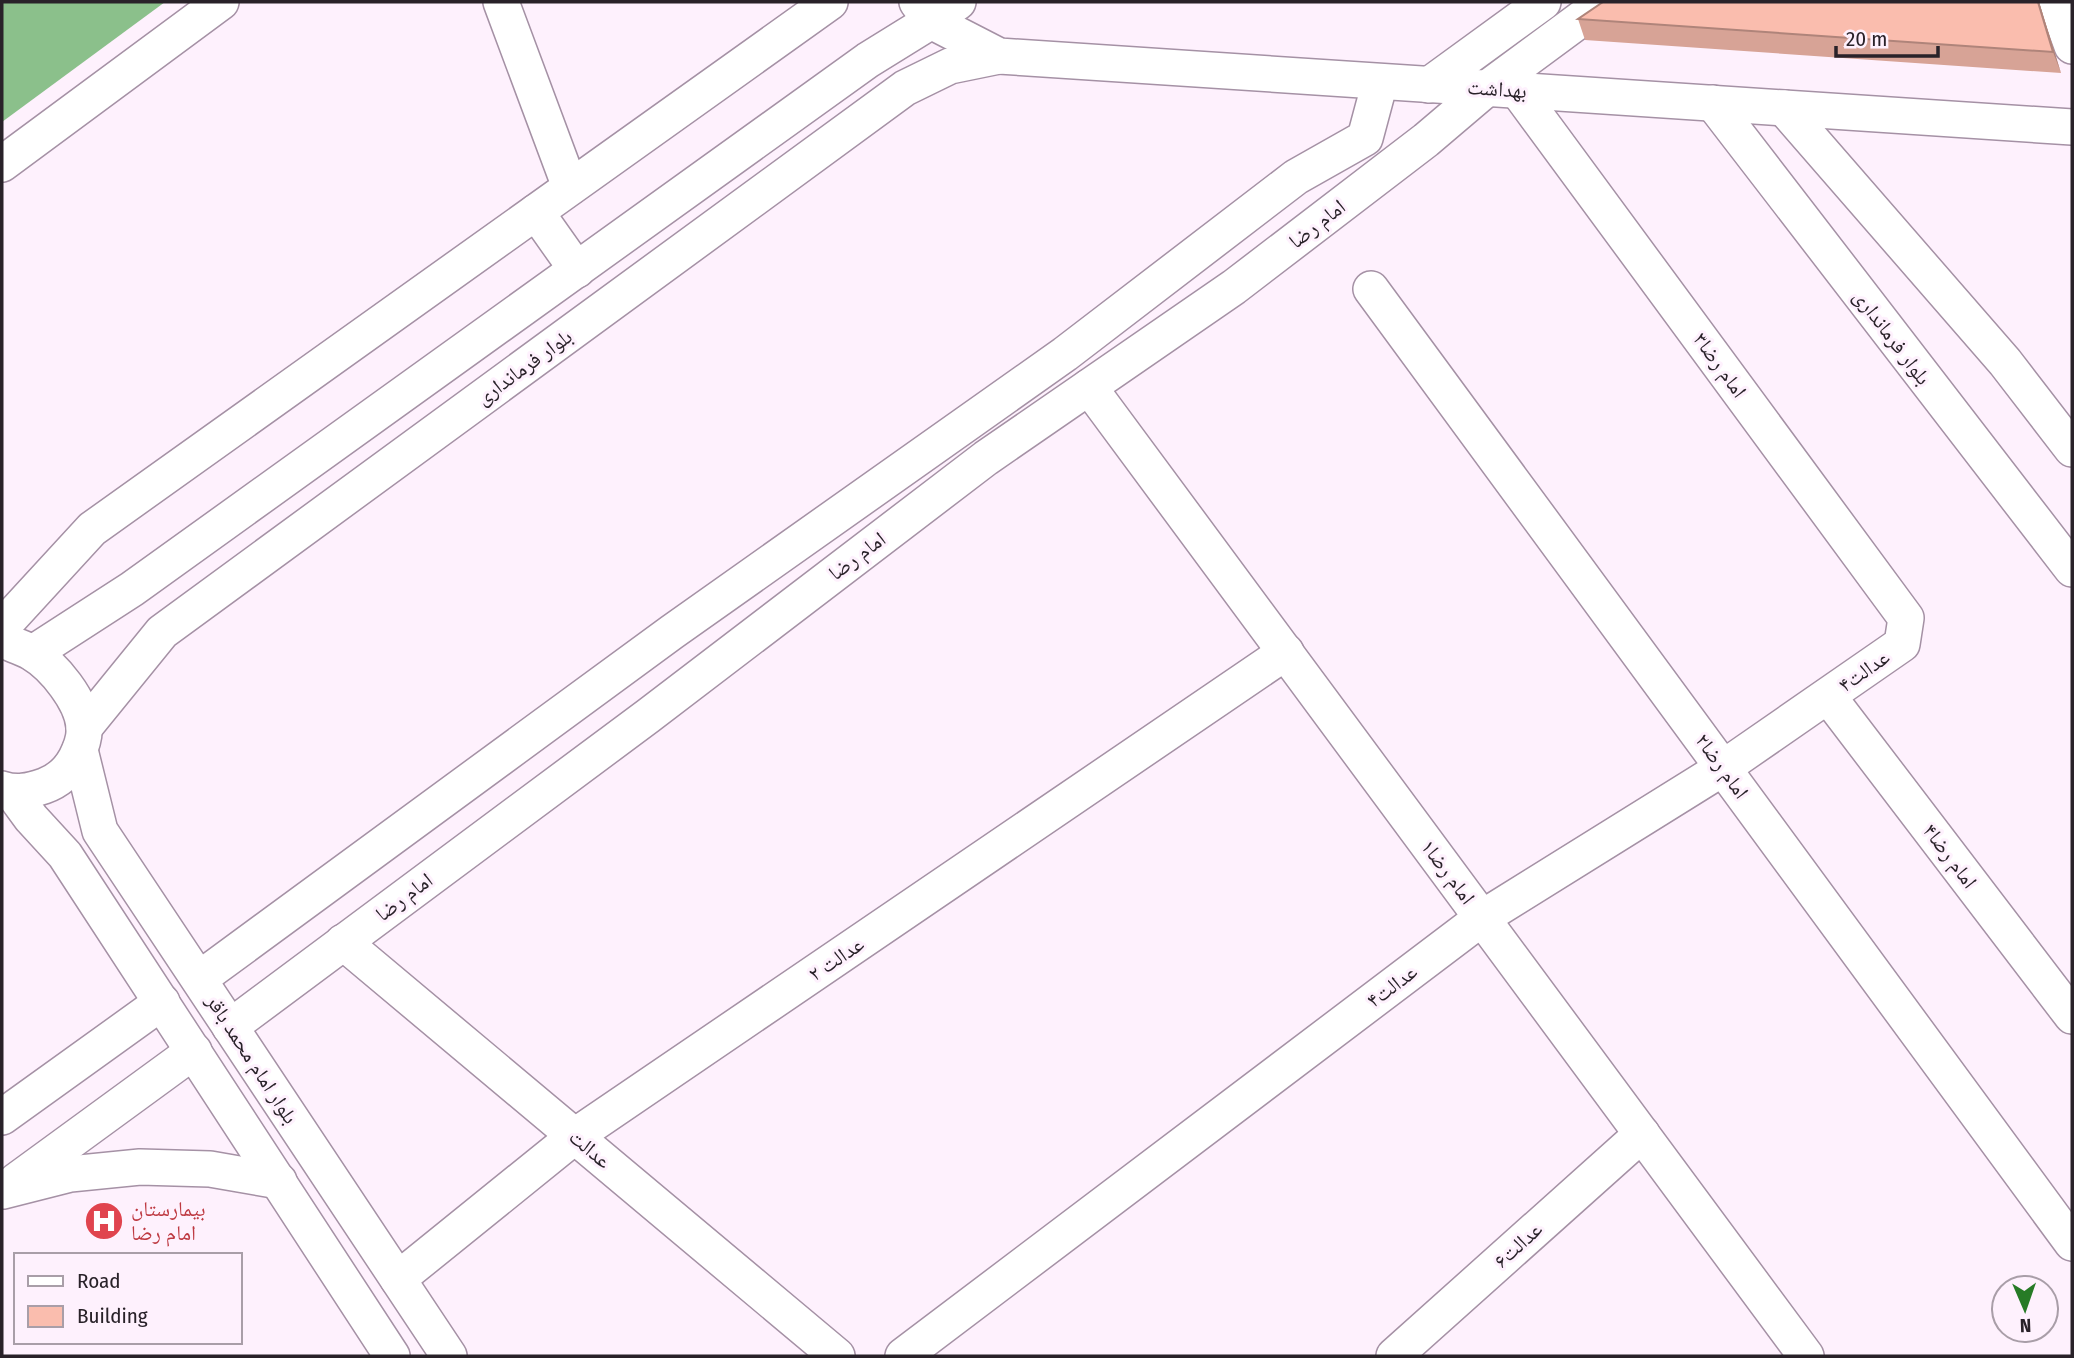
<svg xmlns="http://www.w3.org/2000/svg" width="2074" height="1358" font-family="'Fira Sans Condensed','Noto Naskh Arabic',sans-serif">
<rect width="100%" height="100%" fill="#fef1fd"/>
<path fill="#8bc08b" d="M 2,2 L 165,2 L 2,122 Z"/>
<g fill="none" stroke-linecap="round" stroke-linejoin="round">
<g stroke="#a591a5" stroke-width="38">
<g id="minor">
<path d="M 501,2 L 570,187"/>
<path d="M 917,2 L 931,21 L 999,56 L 2072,127"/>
<path d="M 2056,2 L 2072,46"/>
<path d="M 1429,85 L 1543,2"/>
<path d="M 1713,103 L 2072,569"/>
<path d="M 1784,108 L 2005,362 L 2072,449"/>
<path d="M 2,164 L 221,2"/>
<path d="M 536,212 L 577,270"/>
<path d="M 1371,289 L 2072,1243"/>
<path d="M 1089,387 L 1806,1356"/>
<path d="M 2,627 L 92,529 L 830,2"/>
<path d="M 33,653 L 132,589 L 868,60 L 931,21 L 958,2"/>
<path d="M 1828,696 L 2072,1016"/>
<path d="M 84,728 L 162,632 L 905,88 L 950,66 L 999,56"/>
<path d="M 80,750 L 100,831 L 449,1356"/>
<path d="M 2,789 C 17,794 29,791 44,786 C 58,781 69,771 76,758 C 80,750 85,737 84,727 C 82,701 54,666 32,653 C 26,649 19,647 12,644"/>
<path d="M 12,792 L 31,818 L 65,855 L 392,1356"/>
<path d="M 343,942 L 837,1356"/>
<path d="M 199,979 L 672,632 L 1065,354 L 1296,177 L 1365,138 L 1380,82"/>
<path d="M 230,1027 L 648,716 L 986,458 L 1234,287 L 1426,140 L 1486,89 L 1604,2"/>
<path d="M 2,1117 L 162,1002"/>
<path d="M 16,1181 L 194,1051"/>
<path d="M 3,1191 L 70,1174 L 140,1167 L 210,1169 L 279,1181"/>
<path d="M 398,1279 L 575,1136 L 1286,652"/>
<path d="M 903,1356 L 1482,918 L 1723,768 L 1902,644 L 1906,618 L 1518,91"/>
<path d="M 1394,1356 L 1642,1134"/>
</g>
</g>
<use href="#minor" stroke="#fff" stroke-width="35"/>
</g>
<path fill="#d7a396" d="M 1603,2 L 2039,2 L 2061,73 L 1585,40 L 1578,19 Z"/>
<path fill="#af847a" d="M 2038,2 L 2039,2 L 2061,73 L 2053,52 Z"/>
<path fill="#fabdae" stroke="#af847a" stroke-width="2" d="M 1603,2 L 2038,2 L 2053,52 L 1578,19 Z"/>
<defs>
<g id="hospital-disc" transform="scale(2.0125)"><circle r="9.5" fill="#e0444e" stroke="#fef1fd"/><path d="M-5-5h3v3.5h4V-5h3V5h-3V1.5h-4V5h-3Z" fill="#fff"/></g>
</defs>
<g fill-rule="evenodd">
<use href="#hospital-disc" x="104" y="1221"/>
</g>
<g text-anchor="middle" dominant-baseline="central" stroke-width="6" stroke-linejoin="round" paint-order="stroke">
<g font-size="21" fill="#292229" stroke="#fef1fd">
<text transform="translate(1497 89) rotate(4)">بهداشت</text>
<text transform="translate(1317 224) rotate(-38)">امام رضا</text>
<text transform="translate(1892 337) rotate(53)">بلوار فرمانداری</text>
<text transform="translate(1720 365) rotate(54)">امام رضا۳</text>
<text transform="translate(524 367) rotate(-36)">بلوار فرمانداری</text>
<text transform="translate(857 556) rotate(-37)">امام رضا</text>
<text transform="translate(1864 671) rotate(-35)">عدالت۴</text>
<text transform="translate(1722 766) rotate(54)">امام رضا۲</text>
<text transform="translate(1950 856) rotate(53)">امام رضا۴</text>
<text transform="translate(1448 872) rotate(53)">امام رضا۱</text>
<text transform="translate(404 897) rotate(-37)">امام رضا</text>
<text transform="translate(836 959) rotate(-34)">عدالت ۲</text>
<text transform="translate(1392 986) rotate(-37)">عدالت۴</text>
<text transform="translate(252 1059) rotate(57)">بلوار امام محمد باقر</text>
<text transform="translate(590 1149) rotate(40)">عدالت</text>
<text transform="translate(1518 1245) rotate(-42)">عدالت۶</text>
</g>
<g font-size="21" fill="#be3a42" stroke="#fef1fd" text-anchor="start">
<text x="131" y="1209">بیمارستان<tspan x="131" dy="24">امام رضا</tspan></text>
</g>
</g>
<rect width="2074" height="1358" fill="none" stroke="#292229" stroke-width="7"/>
<rect x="14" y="1253" width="228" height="91" fill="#fef1fd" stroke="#a99ea8" stroke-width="2"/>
<rect x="28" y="1276" width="35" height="10" fill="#ffffff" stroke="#a99ea8" stroke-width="2"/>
<text x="77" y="1288" font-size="21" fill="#292229">Road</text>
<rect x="28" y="1306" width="35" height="21" fill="#fabdae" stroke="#a99ea8" stroke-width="2"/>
<text x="77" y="1323" font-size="21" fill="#292229">Building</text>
<g transform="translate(2025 1309) rotate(178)"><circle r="33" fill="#fef1fd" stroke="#a99ea8" stroke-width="2"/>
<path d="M0-5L12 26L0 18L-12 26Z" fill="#277b26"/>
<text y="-10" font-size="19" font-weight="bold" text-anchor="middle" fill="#292229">N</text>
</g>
<path d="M1836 46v10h102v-10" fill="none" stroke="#292229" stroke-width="3.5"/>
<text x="1846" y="46" font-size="21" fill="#292229" stroke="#fef1fd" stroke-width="5" paint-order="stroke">20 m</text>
</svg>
